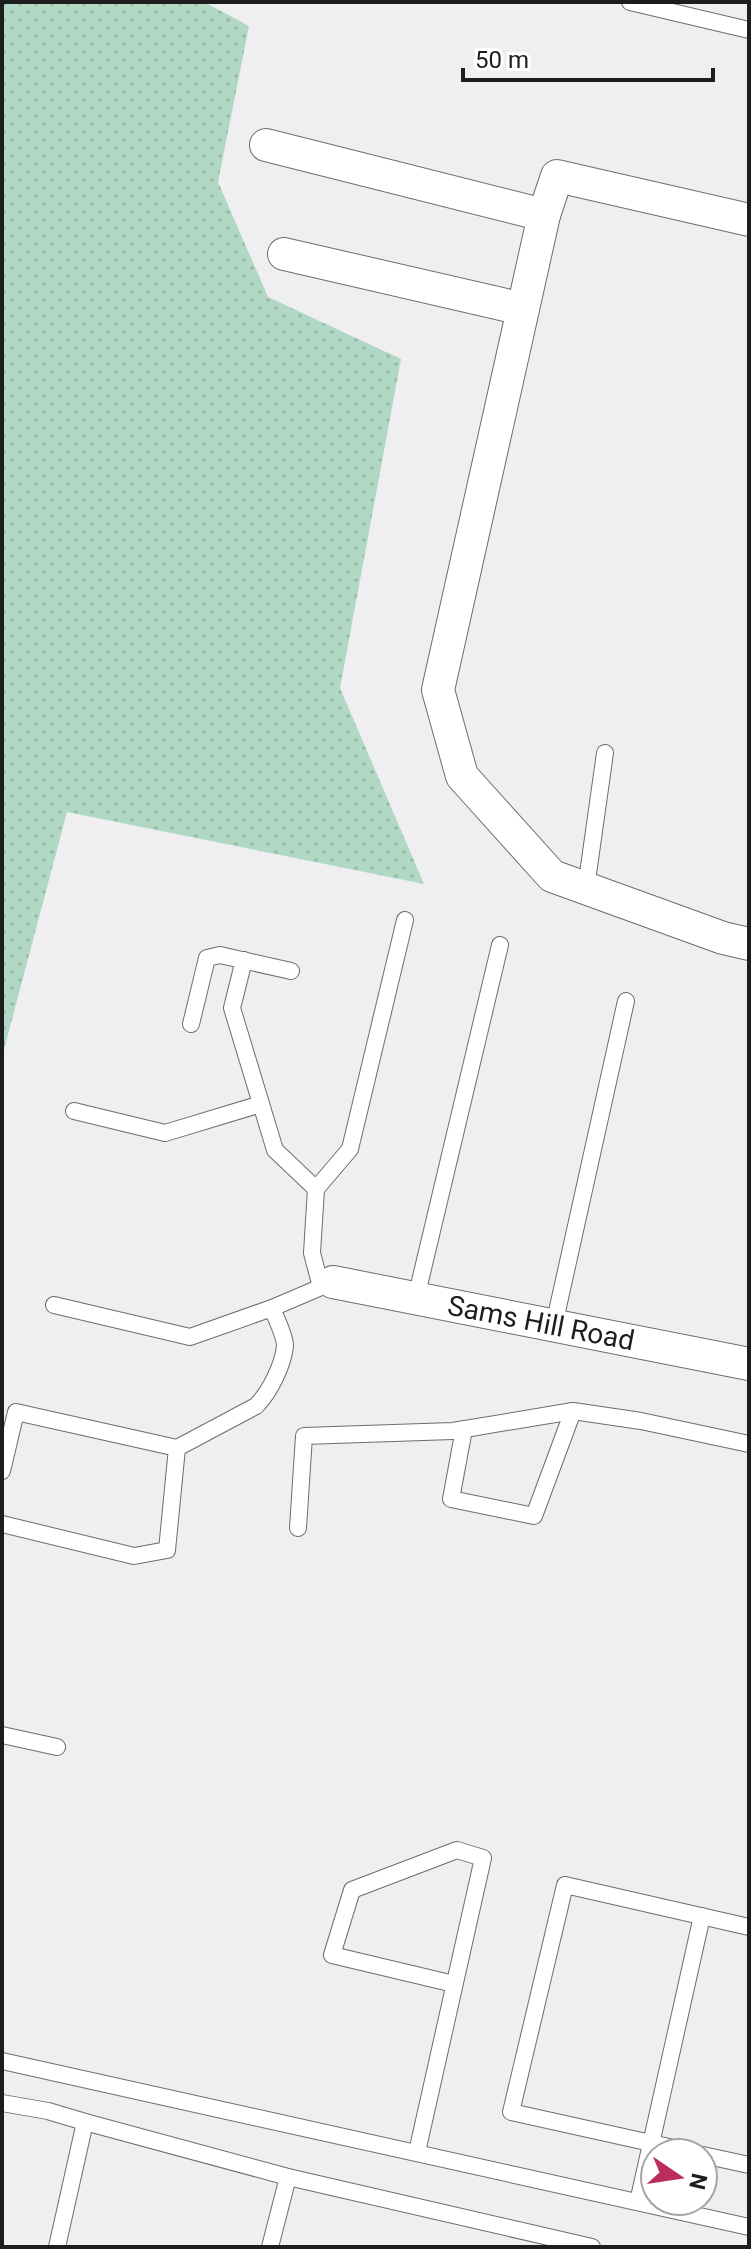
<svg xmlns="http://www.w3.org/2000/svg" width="751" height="2249" viewBox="0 0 751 2249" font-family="Roboto,sans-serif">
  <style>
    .grass { fill: url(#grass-dots) }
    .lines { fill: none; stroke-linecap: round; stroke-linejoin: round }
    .lane-casing { stroke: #6d6d70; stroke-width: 18 }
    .street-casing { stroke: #6d6d70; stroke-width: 34 }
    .lane { stroke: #fff; stroke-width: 16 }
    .street { stroke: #fff; stroke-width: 32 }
    .labels { text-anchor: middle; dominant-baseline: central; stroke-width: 8; stroke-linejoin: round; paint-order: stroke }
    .street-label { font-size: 28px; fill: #1d1d1e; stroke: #fff }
  </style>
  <defs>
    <pattern id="grass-dots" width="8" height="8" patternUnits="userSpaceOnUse" patternTransform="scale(2)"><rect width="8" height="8" fill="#b1d8c4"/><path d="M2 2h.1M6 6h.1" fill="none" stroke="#98b9a8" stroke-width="1.8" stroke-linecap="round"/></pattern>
  </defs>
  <rect width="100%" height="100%" fill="#efeff2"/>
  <polygon class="grass" points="2,2 204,2 249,26 218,182 268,297 401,359 340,688 424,884 67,812 2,1057"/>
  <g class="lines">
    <g class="lane-casing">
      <g id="lane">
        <polyline points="630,2 749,30"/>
        <polyline points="586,888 605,753"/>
        <polyline points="244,960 232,1008 275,1150 316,1189"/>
        <polyline points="191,1024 207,958 220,955 291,971"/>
        <polyline points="74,1111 165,1133 261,1104"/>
        <polyline points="321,1287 312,1253 316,1189 350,1149 405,920"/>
        <polyline points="416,1298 500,945"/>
        <polyline points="54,1305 190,1337 272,1308"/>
        <polyline points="554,1325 626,1001"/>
        <polyline points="464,1429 451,1499 534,1516 573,1411"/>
        <path d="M2,1471L16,1412L177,1448L256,1406C270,1392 283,1365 285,1346C285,1335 276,1319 272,1308L333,1282"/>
        <polyline points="2,1524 134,1556 167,1550 177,1448"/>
        <polyline points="298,1528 304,1436 453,1431 573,1411 641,1421 749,1444"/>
        <polyline points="2,1735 57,1747"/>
        <polyline points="2,2061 749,2227"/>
        <polyline points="2,2103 48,2111 85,2122 57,2247"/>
        <polyline points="85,2122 288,2177 592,2247"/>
        <polyline points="417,2152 483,1858 457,1850 352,1890 332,1955 454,1984"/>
        <polyline points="696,2153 511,2112 565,1885 749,1927"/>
        <polyline points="703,2155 749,2165"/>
        <polyline points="638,2202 702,1916"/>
        <polyline points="270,2247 288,2177"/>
      </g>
    </g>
    <g class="street-casing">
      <g id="street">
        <polyline points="266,145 544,215"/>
        <polyline points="749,220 557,176 544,215 438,690 462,776 552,876 723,938 749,944"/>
        <polyline points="284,254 523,309"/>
        <polyline points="333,1282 749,1364"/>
      </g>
    </g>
    <use href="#lane" class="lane"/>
    <use href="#street" class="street"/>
  </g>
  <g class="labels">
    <g class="street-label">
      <text transform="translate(541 1323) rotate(11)">Sams Hill Road</text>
    </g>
  </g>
  <rect width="751" height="2249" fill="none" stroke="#1d1d1e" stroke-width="8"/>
  <g transform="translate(679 2177) rotate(103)"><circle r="38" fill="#ffffff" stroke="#a5a5a5" stroke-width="2"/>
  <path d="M0-6L14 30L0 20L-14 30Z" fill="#bb2d5d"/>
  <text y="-12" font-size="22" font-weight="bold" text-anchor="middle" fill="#1d1d1e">N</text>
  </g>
  <path d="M463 68v12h250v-12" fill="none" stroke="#1d1d1e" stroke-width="4"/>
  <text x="475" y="68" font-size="24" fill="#1d1d1e" stroke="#ffffff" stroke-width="6" paint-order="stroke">50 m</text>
</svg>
